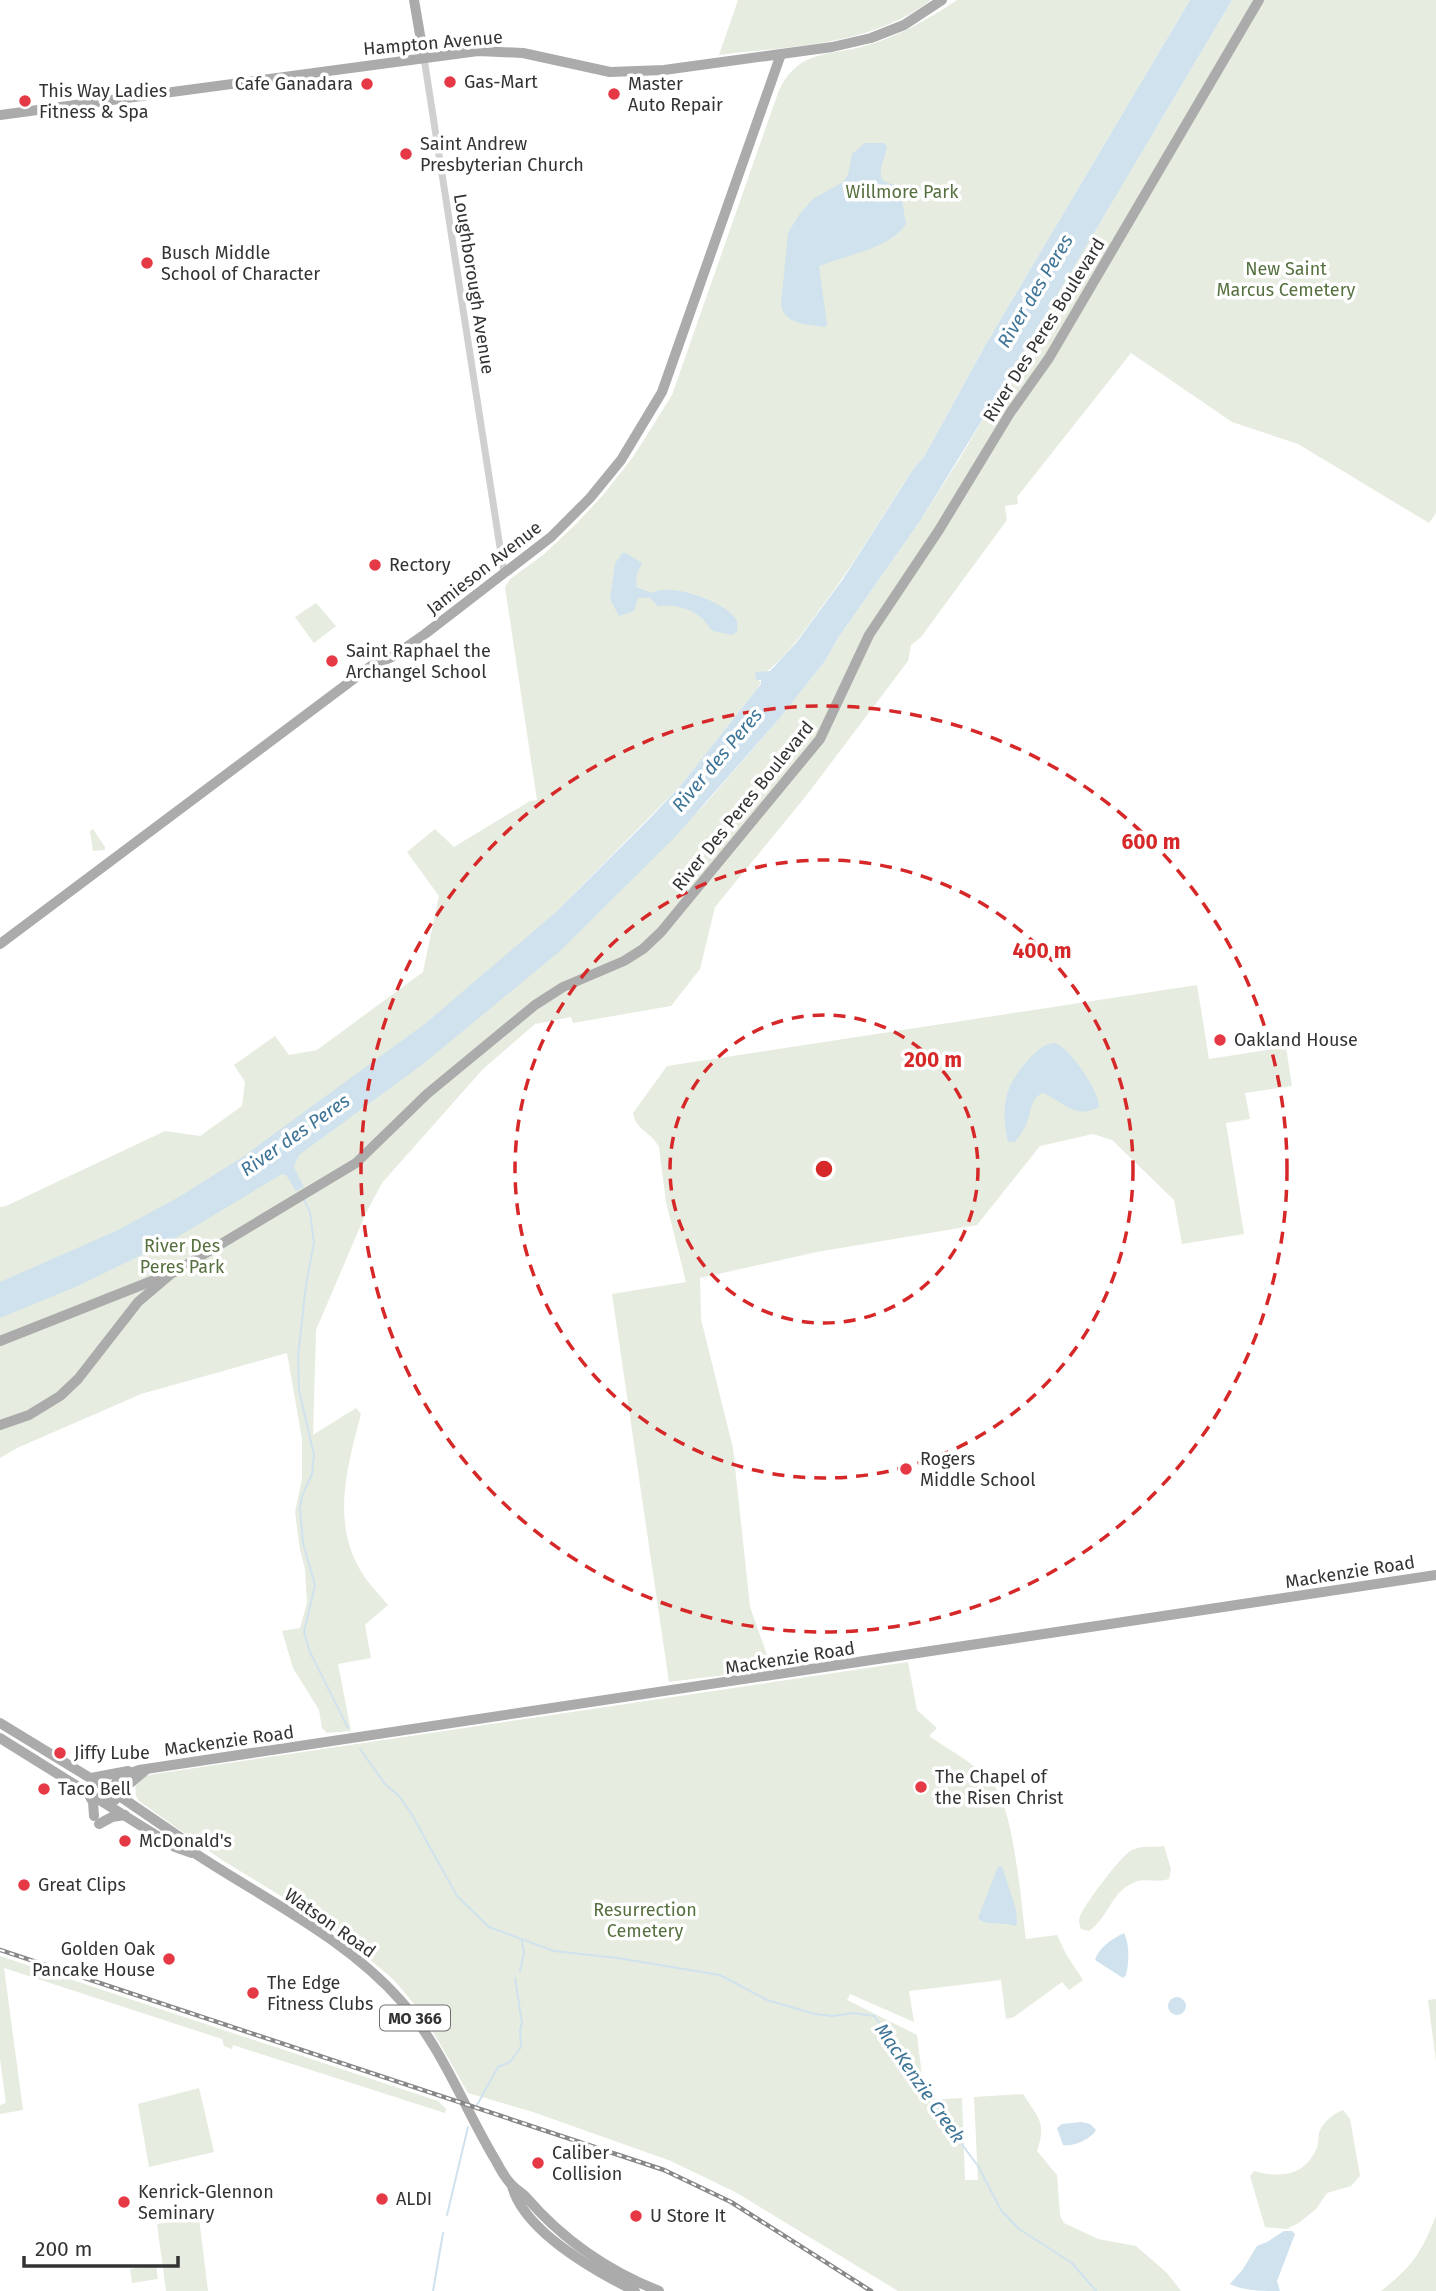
<svg xmlns="http://www.w3.org/2000/svg" width="1436" height="2291" viewBox="0 0 1436 2291" font-family="'Fira Sans',sans-serif">
  <style>
    .green { fill: #e6ecdf }
    .water { fill: #cfe2ee }
    .lines { fill: none; stroke-linecap: round; stroke-linejoin: round }
    .stream { stroke: #cfe2ee; stroke-width: 2 }
    .minor { stroke: #d0d0d0; stroke-width: 7 }
    .major { stroke: #ababab; stroke-width: 10 }
    .rail-casing { stroke: #888; stroke-width: 4.5 }
    .rail { stroke: #fff; stroke-width: 2; stroke-dasharray: 5; stroke-linecap: butt }
    .ring { fill: none; stroke: #d62828; stroke-width: 3.5; stroke-dasharray: 12 9 }
    .poi-dot { fill: #e63946; stroke: #fff; stroke-width: 2.5 }
    .labels { text-anchor: middle; dominant-baseline: central; stroke-width: 7; stroke-linejoin: round; paint-order: stroke }
    .shield { fill: #fff; stroke: #707070; stroke-width: 2 }
    .shield-label { font-size: 16px; font-weight: bold; fill: #333 }
    .street-label { font-size: 18px; fill: #333; stroke: #fff }
    .poi-label { font-size: 18px; fill: #333; stroke: #fff; text-anchor: start }
    .park-label { font-size: 18px; fill: #56703f; stroke: #fff }
    .water-label { font-size: 19px; font-style: italic; fill: #3f7597; stroke: #fff }
    .centre { fill: #d62828; stroke: #fff; stroke-width: 3.5 }
    .ring-label { font-size: 21px; text-anchor: middle; font-weight: bold; fill: #d62828; stroke: #fff; stroke-width: 7; stroke-linejoin: round; paint-order: stroke }
  </style>
  <rect width="100%" height="100%" fill="#fff"/>
  <g class="green">
    <path d="M738,0H931C872,46 790,46 719,55Z"/>
    <path d="M957,0H1190L986,344L924,457L914,468C882,516 853,566 818,612C799,638 783,662 756,679L761,682L757,689L681,785L555,913L593,918L706,803L779,719L825,661L838,638L920,521L960,458L1232,0H1436V513L1429,523L1298,444L1232,422L1131,353L1017,497L1018,504L1005,506L1007,520L921,637L911,645L908,661L806,796L715,907L700,969L671,1006L573,1023L571,1017L535,1024L483,1069L382,1183L366,1213L316,1330L313,1435L356,1408L361,1414C348,1464 332,1517 358,1566C365,1580 378,1593 388,1605L365,1625L371,1658L338,1664L351,1731L327,1733L322,1728L319,1710L293,1668L282,1631L300,1628L307,1603L305,1569L300,1550L295,1512L302,1479V1439L287,1353L141,1394L17,1448L0,1458V1207L6,1206L165,1131L200,1136L242,1106L245,1082L234,1065L275,1036L289,1055L317,1050L423,972L439,896L407,852L435,829L454,847L530,801L537,800L505,587L510,579L543,555L575,525L603,495L633,457L672,395L779,90C785,78 792,69 803,62C820,52 843,52 861,47C896,38 927,20 957,0Z"/>
    <polygon points="316,603 336,626 314,643 295,617"/>
    <polygon points="93,829 105,847 105,850 93,851 90,831"/>
    <path d="M1197,985L1209,1059L1286,1047L1292,1086L1245,1093L1250,1119L1226,1123L1244,1234L1182,1244L1174,1200L1112,1140L1093,1134L1040,1146L977,1225L817,1252L700,1278L701,1319L733,1448L750,1607L772,1669L669,1682L612,1294L686,1282L666,1202L659,1147C651,1131 636,1131 633,1113L667,1066Z"/>
    <path d="M908,1662L917,1710L937,1728L929,1736C949,1750 974,1763 991,1781C1014,1805 1021,1903 1026,1939L1057,1935L1066,1954L1083,1980L1069,1990L1062,1982L1014,2017L1006,2019L1001,1980L909,1991L914,2022L850,1994L847,2000L917,2035L925,2100L962,2098L965,2180H978L974,2097L1023,2094C1038,2118 1047,2122 1037,2151L1057,2175L1060,2216L1064,2223L1098,2239L1136,2246L1167,2273L1181,2291H898L737,2193L671,2161L533,2112L468,2093L424,2016L394,1980L361,1952L315,1917L222,1860L139,1801L136,1796L135,1784L145,1776L155,1774Z"/>
    <path d="M1164,1846L1171,1869L1169,1879C1158,1883 1146,1878 1135,1882C1110,1892 1110,1916 1089,1931L1081,1929C1079,1924 1078,1919 1081,1914C1087,1902 1121,1855 1132,1850C1142,1845 1154,1848 1164,1846Z"/>
    <polygon points="0,1956 438,2101 446,2109 445,2113 233,2045 232,2049 224,2046 222,2039 4,1968 23,2110 0,2114 0,2105 6,2103 0,2059"/>
    <polygon points="1436,1999 1436,2061 1428,2000"/>
    <polygon points="199,2088 214,2152 149,2167 138,2104"/>
    <path d="M1343,2110L1350,2119L1360,2176L1351,2186L1327,2193L1316,2209L1300,2222L1287,2229L1265,2227L1250,2176L1254,2171C1279,2178 1303,2177 1316,2150C1319,2144 1318,2139 1319,2133C1322,2123 1334,2113 1343,2110Z"/>
    <path d="M1436,2216V2291H1381C1413,2266 1421,2253 1436,2216Z"/>
    <polygon points="199,2218 208,2291 166,2291 157,2224"/>
    <polygon points="156,2265 158,2279 132,2283 130,2269"/>
  </g>
  <g class="water">
    <polygon points="1190,0 1232,0 1005,383 920,521 838,638 825,661 779,719 676,836 560,951 423,1064 299,1155 294,1167 304,1187 296,1191 286,1175 282,1174 174,1239 80,1285 0,1318 0,1282 116,1231 179,1197 241,1158 426,1023 555,913 652,816 681,785 761,684 761,680 756,680 755,672 770,671 796,643 843,579 914,468 924,457 986,344"/>
    <path d="M865,143H884L887,147C887,155 875,173 884,181C888,184 896,184 900,188L906,224C889,249 846,255 819,266L827,325L825,327C807,324 784,325 781,304L788,233L799,215L813,199L843,182L848,175L852,154Z"/>
    <path d="M622,553H626L642,563L637,574L636,587L652,593C669,582 728,602 737,621C738,624 737,629 737,632L732,635L713,631C708,627 706,622 702,618C689,607 673,604 658,606L650,598H638L634,611L619,616L610,599L615,564Z"/>
    <path d="M1055,1043C1070,1048 1100,1092 1099,1107C1075,1120 1064,1102 1043,1093C1030,1098 1032,1110 1027,1122C1025,1129 1019,1136 1015,1142H1008C1000,1104 1005,1084 1032,1056C1039,1049 1044,1044 1055,1043Z"/>
    <path d="M1002,1866L1016,1910L1017,1923L1015,1926C1003,1921 986,1927 978,1918L998,1867Z"/>
    <path d="M1124,1933C1130,1945 1129,1962 1126,1975L1123,1978L1095,1960C1099,1947 1112,1939 1124,1933Z"/>
    <circle cx="1177" cy="2006" r="9"/>
    <path d="M1081,2122L1090,2124L1096,2130C1091,2139 1073,2147 1063,2145L1057,2128L1062,2124Z"/>
    <path d="M1284,2231H1292L1295,2234L1277,2281L1280,2291C1264,2291 1244,2291 1230,2284L1243,2269L1257,2246L1267,2242Z"/>
  </g>
  <g class="lines">
    <g class="stream">
      <polyline points="304,1200 310,1212 314,1243 306,1285 298,1356 299,1390 314,1455 312,1474 302,1496 300,1508 303,1543 315,1585 304,1632 310,1652 348,1728"/>
      <polyline points="360,1749 385,1784 399,1796 411,1813 457,1896 489,1927 554,1951 618,1958 720,1975 767,2000 815,2014 833,2016 853,2013 874,2016 923,2082 955,2135 978,2166 1001,2210 1019,2229 1072,2263 1096,2291"/>
      <polyline points="520,1971 524,1953 522,1941"/>
      <polyline points="477,2105 498,2067 510,2062 521,2047 520,2029 522,2023 515,1978"/>
      <polyline points="447,2215 468,2127"/>
      <polyline points="433,2291 443,2233"/>
    </g>
    <polyline class="minor" points="424,58 504,573"/>
    <g class="major">
      <polyline points="414,0 424,58"/>
      <polyline points="0,115 478,51 523,53 610,72 664,70 832,47 871,38 904,25 942,0"/>
      <polyline points="0,944 371,666 392,657 425,634 551,537 590,498 621,460 662,392 781,54"/>
      <polyline points="0,1341 167,1275"/>
      <polyline points="0,1425 29,1415 60,1396 78,1379 138,1302 171,1274 356,1163 427,1094 535,1005 563,987 624,961 643,949 661,932 820,739 869,635 939,530 1010,413 1049,358 1259,0"/>
      <path d="M0,1723L118,1795L181,1838L196,1854C266,1900 346,1938 402,2002C443,2049 464,2108 496,2161C500,2169 505,2177 510,2183C515,2189 521,2192 526,2197C563,2240 606,2270 659,2291"/>
      <polyline points="0,1738 175,1847 192,1853"/>
      <polyline points="91,1778 128,1771"/>
      <polyline points="87,1791 93,1802 94,1816"/>
      <polyline points="115,1800 123,1789 147,1769"/>
      <polyline points="103,1801 120,1777 139,1770 1436,1575"/>
      <polyline points="99,1824 112,1817 125,1815"/>
      <path d="M512,2186C524,2231 595,2271 635,2291"/>
    </g>
    <g class="rail-casing">
      <polyline id="rail" points="0,1950 664,2170 731,2202 871,2291"/>
    </g>
    <use href="#rail" class="rail"/>
  </g>
  <g class="ring">
    <circle cx="824" cy="1169" r="154"/>
    <circle cx="824" cy="1169" r="309"/>
    <circle cx="824" cy="1169" r="463"/>
  </g>
  <g class="poi-dot">
    <circle cx="450" cy="82" r="7"/>
    <circle cx="367" cy="84" r="7"/>
    <circle cx="614" cy="94" r="7"/>
    <circle cx="25" cy="101" r="7"/>
    <circle cx="406" cy="154" r="7"/>
    <circle cx="147" cy="263" r="7"/>
    <circle cx="375" cy="565" r="7"/>
    <circle cx="332" cy="661" r="7"/>
    <circle cx="1220" cy="1040" r="7"/>
    <circle cx="906" cy="1469" r="7"/>
    <circle cx="60" cy="1753" r="7"/>
    <circle cx="921" cy="1787" r="7"/>
    <circle cx="44" cy="1789" r="7"/>
    <circle cx="125" cy="1841" r="7"/>
    <circle cx="24" cy="1885" r="7"/>
    <circle cx="169" cy="1959" r="7"/>
    <circle cx="253" cy="1993" r="7"/>
    <circle cx="538" cy="2163" r="7"/>
    <circle cx="382" cy="2199" r="7"/>
    <circle cx="124" cy="2202" r="7"/>
    <circle cx="636" cy="2216" r="7"/>
  </g>
  <g class="labels">
    <rect class="shield" x="380" y="2005.5" width="70" height="25" rx="5"/>
    <g class="shield-label">
      <text x="415" y="2018">MO 366</text>
    </g>
    <g class="street-label">
      <text transform="translate(433 43) rotate(-5)">Hampton Avenue</text>
      <text transform="translate(474 284) rotate(81)">Loughborough Avenue</text>
      <text transform="translate(1044 330) rotate(-58)">River Des Peres Boulevard</text>
      <text transform="translate(484 568) rotate(-38)">Jamieson Avenue</text>
      <text transform="translate(743 806) rotate(-51)">River Des Peres Boulevard</text>
      <text transform="translate(1350 1572) rotate(-9)">Mackenzie Road</text>
      <text transform="translate(790 1658) rotate(-9)">Mackenzie Road</text>
      <text transform="translate(229 1741) rotate(-8)">Mackenzie Road</text>
      <text transform="translate(330 1923) rotate(35)">Watson Road</text>
    </g>
    <g class="poi-label">
      <text x="464" y="82">Gas-Mart</text>
      <text x="353" y="84" text-anchor="end">Cafe Ganadara</text>
      <text x="628" y="84">Master<tspan x="628" dy="21">Auto Repair</tspan></text>
      <text x="39" y="91">This Way Ladies<tspan x="39" dy="21">Fitness &amp; Spa</tspan></text>
      <text x="420" y="144">Saint Andrew<tspan x="420" dy="21">Presbyterian Church</tspan></text>
      <text x="161" y="253">Busch Middle<tspan x="161" dy="21">School of Character</tspan></text>
      <text x="389" y="565">Rectory</text>
      <text x="346" y="651">Saint Raphael the<tspan x="346" dy="21">Archangel School</tspan></text>
      <text x="1234" y="1040">Oakland House</text>
      <text x="920" y="1459">Rogers<tspan x="920" dy="21">Middle School</tspan></text>
      <text x="74" y="1753">Jiffy Lube</text>
      <text x="935" y="1777">The Chapel of<tspan x="935" dy="21">the Risen Christ</tspan></text>
      <text x="58" y="1789">Taco Bell</text>
      <text x="139" y="1841">McDonald's</text>
      <text x="38" y="1885">Great Clips</text>
      <text x="155" y="1949" text-anchor="end">Golden Oak<tspan x="155" dy="21">Pancake House</tspan></text>
      <text x="267" y="1983">The Edge<tspan x="267" dy="21">Fitness Clubs</tspan></text>
      <text x="552" y="2153">Caliber<tspan x="552" dy="21">Collision</tspan></text>
      <text x="138" y="2192">Kenrick-Glennon<tspan x="138" dy="21">Seminary</tspan></text>
      <text x="396" y="2199">ALDI</text>
      <text x="650" y="2216">U Store It</text>
    </g>
    <g class="park-label">
      <text x="902" y="192">Willmore Park</text>
      <text x="1286" y="269">New Saint<tspan x="1286" dy="21">Marcus Cemetery</tspan></text>
      <text x="182" y="1246">River Des<tspan x="182" dy="21">Peres Park</tspan></text>
      <text x="645" y="1910">Resurrection<tspan x="645" dy="21">Cemetery</tspan></text>
    </g>
    <g class="water-label">
      <text transform="translate(1035 291) rotate(-59)">River des Peres</text>
      <text transform="translate(717 760) rotate(-50)">River des Peres</text>
      <text transform="translate(295 1135) rotate(-35)">River des Peres</text>
      <text transform="translate(920 2083) rotate(55)">MacKenzie Creek</text>
    </g>
  </g>
  <circle cx="824" cy="1169" r="10" class="centre"/>
  <g class="ring-label">
    <text x="1151" y="849">600 m</text>
    <text x="1042" y="958">400 m</text>
    <text x="933" y="1067">200 m</text>
  </g>
  <path d="M24 2256v10h154v-10" fill="none" stroke="#333333" stroke-width="3.5"/>
  <text x="35" y="2256" font-size="21" fill="#333333" stroke="#ffffff" stroke-width="5" paint-order="stroke">200 m</text>
</svg>
